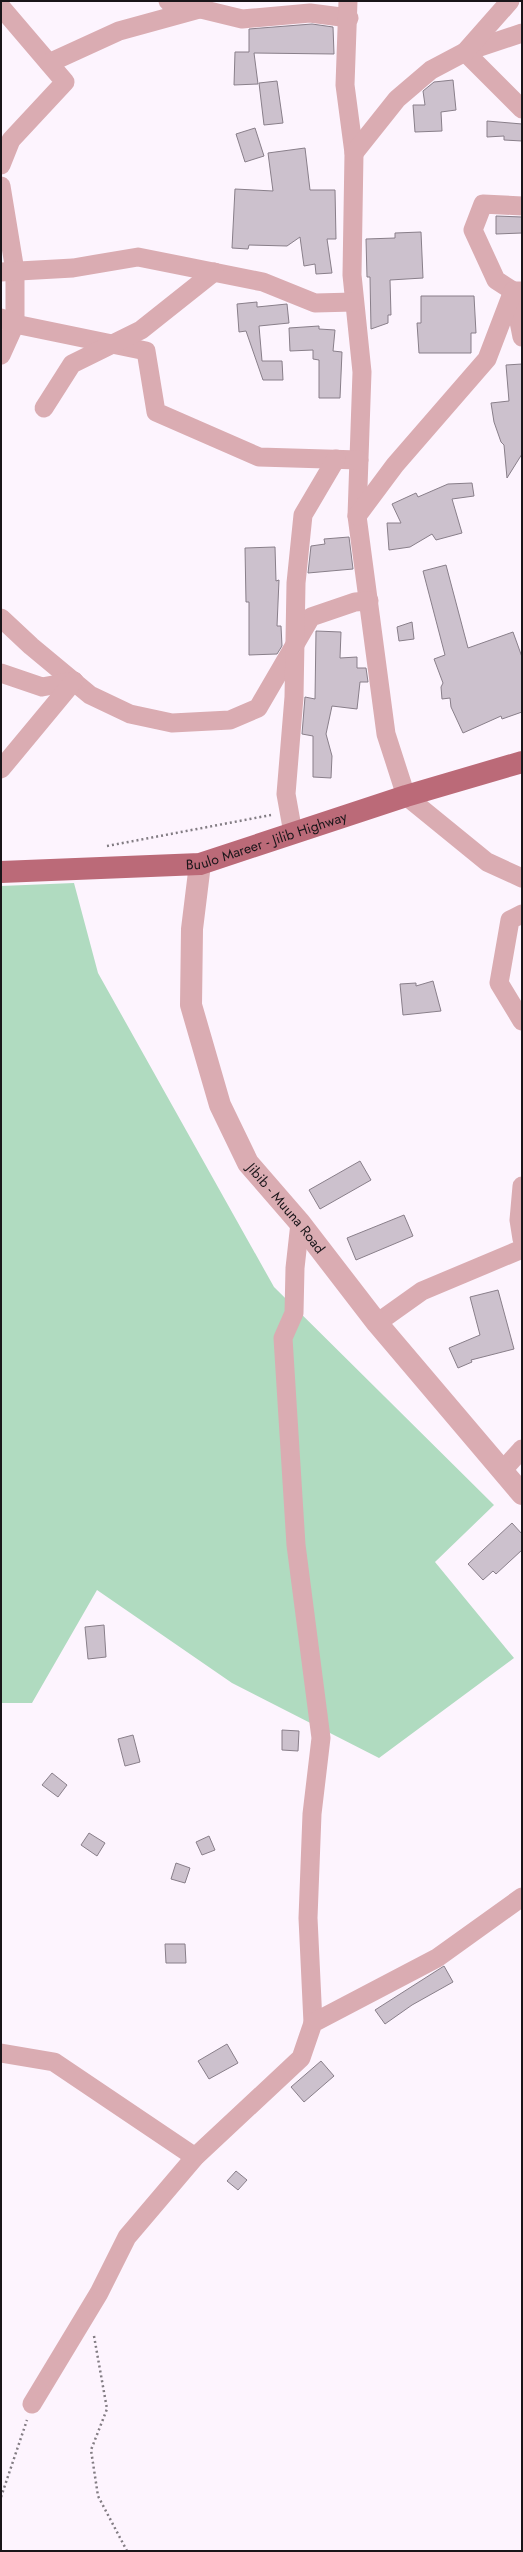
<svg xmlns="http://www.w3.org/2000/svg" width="523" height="2552" viewBox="0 0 523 2552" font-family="Jost,sans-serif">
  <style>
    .green { fill: #b0dbc0 }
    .building { fill: #ccc1cd; stroke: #897f8a }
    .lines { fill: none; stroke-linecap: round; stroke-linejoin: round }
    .path { stroke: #827c83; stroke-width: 2.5; stroke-dasharray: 2 3; stroke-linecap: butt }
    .minor { stroke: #daacb2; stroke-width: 19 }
    .tertiary { stroke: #daacb2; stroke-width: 22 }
    .primary { stroke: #bb6a78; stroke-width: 22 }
    .labels { text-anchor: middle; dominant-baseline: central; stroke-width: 3; stroke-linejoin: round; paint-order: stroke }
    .street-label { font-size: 14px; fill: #191519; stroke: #fdf4fe }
  </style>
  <rect width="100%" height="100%" fill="#fdf4fe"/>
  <polygon class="green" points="74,883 98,973 274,1287 494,1505 435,1562 514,1658 379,1758 232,1683 97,1590 32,1703 1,1703 1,886"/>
  <g class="building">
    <polygon points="312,24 333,27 334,54 254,53 258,84 234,85 235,52 249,52 249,29"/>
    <polygon points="453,80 456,110 441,112 442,131 415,132 413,105 425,105 423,91 434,82"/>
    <polygon points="277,81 283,123 264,125 259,83"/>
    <polygon points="487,121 522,124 522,141 504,140 504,136 487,137"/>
    <polygon points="255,128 264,156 245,162 236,134"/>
    <polygon points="305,148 310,190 335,190 336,239 327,239 332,273 316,274 315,264 304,266 300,237 287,246 249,245 248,249 232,248 235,189 273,191 268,153"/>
    <polygon points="496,216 522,217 522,233 496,234"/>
    <polygon points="421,232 423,278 390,280 391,315 388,315 388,323 371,329 370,277 367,277 366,239 395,238 395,233"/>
    <polygon points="421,296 474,296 476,333 471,333 471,353 419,353 417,323 421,323"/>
    <polygon points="257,302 257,307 287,304 289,323 259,326 262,361 282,361 283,380 263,380 246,331 239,332 237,304"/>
    <polygon points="319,326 319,329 335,330 333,351 342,352 340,398 319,398 319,360 313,359 313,350 290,351 289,328"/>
    <polygon points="522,364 522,454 507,478 504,445 501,442 494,422 491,403 509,401 506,365"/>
    <polygon points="472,483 474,496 452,499 462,533 436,540 432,534 410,547 389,550 387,523 401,523 392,504 416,493 418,497 448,484"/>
    <polygon points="349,537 353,569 308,573 311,546 325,544 324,539"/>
    <polygon points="275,547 276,581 279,580 277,626 281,626 282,646 277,654 249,655 249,602 246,602 245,548"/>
    <polygon points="446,565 468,648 513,632 522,657 522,712 502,719 501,716 463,733 451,707 450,698 442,699 441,687 443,683 434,659 445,655 423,571"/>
    <polygon points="412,622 414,639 399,641 397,627"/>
    <polygon points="316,631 341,632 340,658 357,657 357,668 366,668 368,682 360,682 357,709 332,706 326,734 332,756 331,778 313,777 313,736 302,734 305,697 315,699"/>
    <polygon points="433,981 441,1011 403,1015 400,984 416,983 416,986"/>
    <polygon points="360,1161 371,1180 320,1209 309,1190"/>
    <polygon points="404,1215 413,1236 356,1260 347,1238"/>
    <polygon points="498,1290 514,1349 471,1360 472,1362 458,1368 449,1348 480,1335 470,1297"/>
    <polygon points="512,1523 522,1534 522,1550 496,1574 493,1571 483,1580 468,1564"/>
    <polygon points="104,1625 106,1657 88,1659 85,1627"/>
    <polygon points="282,1730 299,1731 298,1751 282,1750"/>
    <polygon points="133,1735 140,1762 125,1766 118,1739"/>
    <polygon points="52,1773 67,1785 58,1797 42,1785"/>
    <polygon points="89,1833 105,1843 97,1856 81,1845"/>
    <polygon points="209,1836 215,1850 202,1855 196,1842"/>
    <polygon points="176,1863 190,1868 185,1883 171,1879"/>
    <polygon points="165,1944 185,1944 186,1963 166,1963"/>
    <polygon points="444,1966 453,1982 412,2005 385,2024 375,2010"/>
    <polygon points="227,2044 238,2063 209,2079 198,2061"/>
    <polygon points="321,2061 334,2076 304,2102 291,2087"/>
    <polygon points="236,2171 247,2180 238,2190 227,2181"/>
  </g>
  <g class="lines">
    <g class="path">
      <polyline points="107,846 271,815"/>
      <polyline points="94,2336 107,2409 91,2450 98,2496 127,2551"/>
      <polyline points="1,2497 27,2420"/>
    </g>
    <g class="minor">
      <polyline points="168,1 242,19 310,13 349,18"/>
      <polyline points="348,1 345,85 354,153 352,275 362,372 357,516 386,734 406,796 487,862 522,878"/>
      <polyline points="1,7 65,82 11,140 1,165"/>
      <polyline points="522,33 465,52 522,109"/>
      <polyline points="49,63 119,31 199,9"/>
      <polyline points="354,153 397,99 431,70 465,52 510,1"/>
      <polyline points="1,186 15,271 15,324 1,355"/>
      <polyline points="522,206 483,204 473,230 496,280 513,291 522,337"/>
      <polyline points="1,272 73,268 138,257 263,282 315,303 354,302"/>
      <polyline points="1,318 15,324 146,351 156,412 259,457 359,460"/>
      <polyline points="44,408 72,364 141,330 214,272"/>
      <polyline points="357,516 395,465 487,359 513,291 522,291"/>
      <polyline points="1,618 31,646 90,695 130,714 172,723 230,720 258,708 311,617 355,602 369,601"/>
      <polyline points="1,673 42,687 74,681"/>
      <polyline points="1,769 74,681"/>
      <polyline points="293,833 286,794 294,697 296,583 303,515 336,459"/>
      <polyline points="522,914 510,920 499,983 522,1021"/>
      <polyline points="522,1186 519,1220 522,1239"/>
      <polyline points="300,1223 295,1268 294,1313 283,1338 296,1545 321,1738 312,1814 308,1918 313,2023"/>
      <polyline points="377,1323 422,1291 522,1249"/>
      <polyline points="502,1471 522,1449"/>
      <polyline points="1,2053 54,2062 195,2157"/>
      <polyline points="32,2404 99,2293 127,2237 195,2157 301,2058 313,2023 437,1958 522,1897"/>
    </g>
    <path class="tertiary" id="s1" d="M200,864L192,929L191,1005L220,1105L248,1163L300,1223L377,1323L522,1494"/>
    <path class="primary" id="s2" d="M1,872L200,864L406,796L522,762"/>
  </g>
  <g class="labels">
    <g class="street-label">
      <text stroke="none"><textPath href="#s2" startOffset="269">Buulo Mareer - Jilib Highway</textPath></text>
      <text stroke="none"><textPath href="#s1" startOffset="369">Jibib - Muuna Road</textPath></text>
    </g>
  </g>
  <rect width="523" height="2552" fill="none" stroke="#191519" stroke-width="4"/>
</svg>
